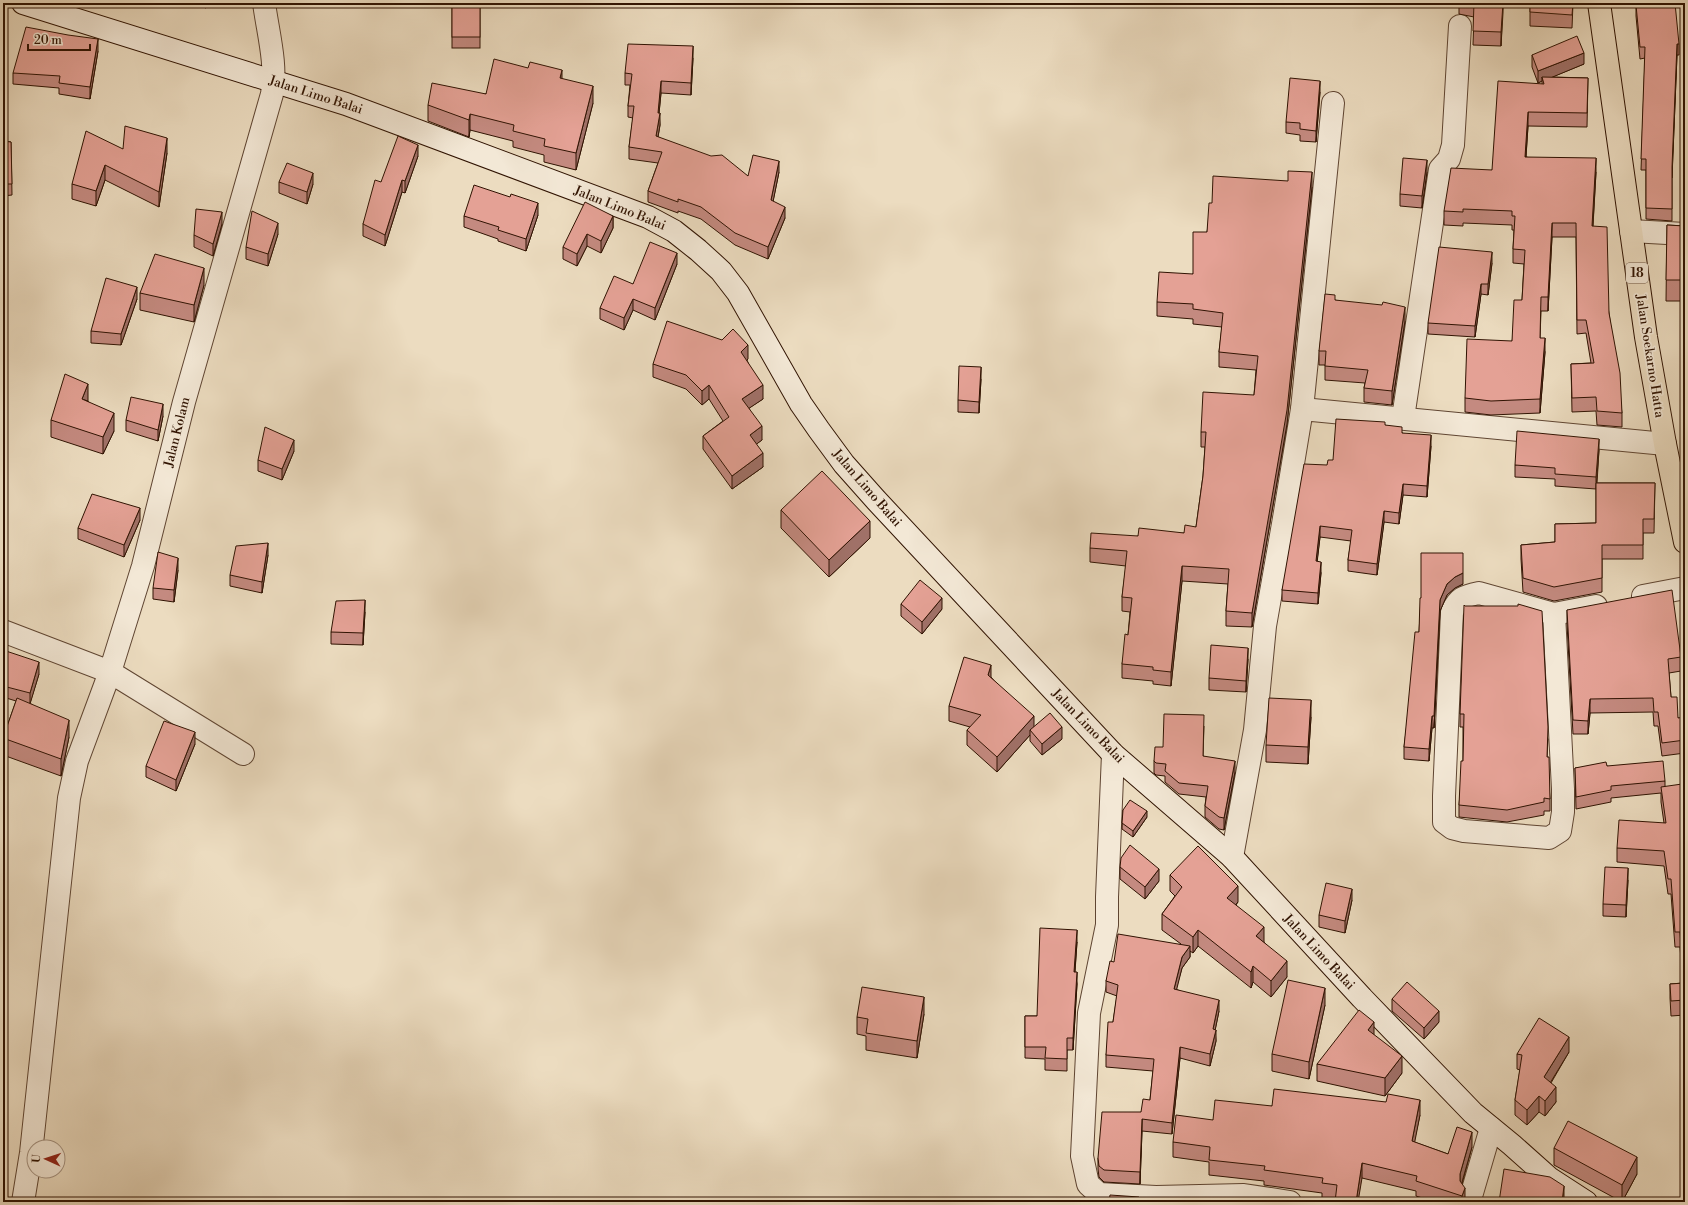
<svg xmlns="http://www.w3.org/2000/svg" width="1688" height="1205" viewBox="0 0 1688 1205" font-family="'Libre Bodoni',serif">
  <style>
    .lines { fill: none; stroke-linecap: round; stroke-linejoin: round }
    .street-casing { stroke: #5f4532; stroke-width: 24 }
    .secondary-casing { stroke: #301302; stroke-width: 24 }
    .highway-casing { stroke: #301302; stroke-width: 24 }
    .street { stroke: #f3e8d6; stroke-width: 22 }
    .secondary { stroke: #f3e8d6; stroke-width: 22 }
    .highway { stroke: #ecdcc0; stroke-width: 22 }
    .wall { fill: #c48a80; stroke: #301302 }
    .shaded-wall { fill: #a07168; stroke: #301302 }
    .building { fill: #e4a195; stroke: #301302 }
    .labels { text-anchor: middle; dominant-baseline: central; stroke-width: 3.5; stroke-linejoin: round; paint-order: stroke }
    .shield { fill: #f3e8d6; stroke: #6a5342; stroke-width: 1 }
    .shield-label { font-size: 12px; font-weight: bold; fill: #301302 }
    .street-label { font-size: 13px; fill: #301302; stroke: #f3e8d6 }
  </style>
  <rect width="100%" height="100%" fill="#ecdcc0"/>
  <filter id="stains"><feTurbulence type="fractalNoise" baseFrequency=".005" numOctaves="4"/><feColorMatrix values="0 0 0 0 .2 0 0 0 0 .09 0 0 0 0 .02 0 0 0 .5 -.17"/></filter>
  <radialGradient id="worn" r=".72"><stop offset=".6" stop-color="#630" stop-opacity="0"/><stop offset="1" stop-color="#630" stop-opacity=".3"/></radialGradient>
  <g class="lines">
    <g class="street-casing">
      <g id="street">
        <polyline points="1631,231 1685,234"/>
        <polyline points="1302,409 1333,103"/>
        <polyline points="1403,418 1440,169 1449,159 1453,145 1460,26"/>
        <polyline points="1643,596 1685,588"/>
        <path d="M1554,614L1563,789V812L1560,831L1549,838L1464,831L1452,828L1444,822V796L1452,612C1458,598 1464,596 1479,593L1554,614L1596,606"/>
        <path d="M3,631L110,672L143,566L184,402L272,94C277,64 268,33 264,3"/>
        <polyline points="1113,754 1107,897 1107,925 1089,1013 1082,1156 1088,1184 1099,1194 1156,1197 1244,1195 1290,1202"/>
        <polyline points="1232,857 1255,730 1265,626 1283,524 1302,409 1665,444"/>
        <polyline points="1472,1193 1491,1128"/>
        <polyline points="23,1202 31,1153 69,798 77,761 110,672 243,754"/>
      </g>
    </g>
    <g class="secondary-casing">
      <polyline id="secondary" points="23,3 346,104 648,217 674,231 698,250 721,271 738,293 801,404 819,430 844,464 876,500 1113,754 1232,857 1362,998 1473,1113 1512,1145 1549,1178 1586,1202"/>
    </g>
    <g class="highway-casing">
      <polyline id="highway" points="1599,3 1646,337 1665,444 1685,542"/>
    </g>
    <use href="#street" class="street"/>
    <use href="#secondary" class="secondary"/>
    <use href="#highway" class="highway"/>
  </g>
  <g class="wall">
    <polygon points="192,3 207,3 206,8"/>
    <polygon points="1459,3 1503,3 1501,46 1473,45 1474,17 1459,14"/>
    <polygon points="1530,3 1573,3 1572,28 1530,26"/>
    <rect x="452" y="4" width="28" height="44"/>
    <polygon points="1636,5 1679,44 1679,55 1677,55 1672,176 1672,221 1646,219 1646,170 1641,170 1645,58 1640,59 1636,16"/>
    <polygon points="98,51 90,99 59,94 59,88 13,84 13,73"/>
    <polygon points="1532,55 1584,64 1552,77 1588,78 1587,127 1528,126 1526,157 1596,172 1593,226 1609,313 1622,413 1622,427 1597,425 1596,411 1572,412 1571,364 1591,363 1586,333 1577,334 1576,237 1552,237 1548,311 1541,311 1540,338 1545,352 1540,413 1491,415 1465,412 1465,398 1512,341 1522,300 1524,264 1513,263 1513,249 1514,230 1512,230 1512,225 1463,223 1463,226 1444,225 1444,211 1492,170 1542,84 1542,81 1538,83 1532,67"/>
    <polygon points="693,58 691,95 661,93 659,113 660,125 658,137 748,176 779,172 773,201 785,218 768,259 735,245 701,219 678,211 678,213 648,202 648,191 658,163 629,159 629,147 633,118 628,117 628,106 630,85 625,85 625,73"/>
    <polygon points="562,79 593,103 576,170 544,162 544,155 513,147 513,141 470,130 469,137 428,121 428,105"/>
    <polygon points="1320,92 1316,142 1300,141 1300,135 1286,133 1286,122"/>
    <polygon points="3,141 11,142 12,195 3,196"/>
    <polygon points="123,149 167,153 159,207 105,180 96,206 72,199 72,184"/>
    <polygon points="418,156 405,193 402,192 385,246 363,236 363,224 381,182"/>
    <polygon points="1427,172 1422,208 1400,206 1400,194"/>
    <polygon points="279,182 313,184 307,204 279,193"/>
    <polygon points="1312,187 1287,424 1252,627 1226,626 1226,611 1228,584 1182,581 1171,686 1153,684 1153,681 1122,678 1122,664 1128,635 1130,612 1122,611 1122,597 1126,566 1090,562 1090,548 1138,536 1184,533 1196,527 1203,476 1205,447 1201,447 1201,432 1254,395 1256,370 1219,367 1219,352 1222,327 1193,324 1193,319 1157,316 1157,302 1193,274 1207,232 1212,203"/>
    <polygon points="538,215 526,251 498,241 498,239 464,227 464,216"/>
    <polygon points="613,216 613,228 601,253 587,246 577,266 563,259 563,247"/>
    <polygon points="222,224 213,256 194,247 194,235"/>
    <polygon points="1667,225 1685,226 1685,307 1685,301 1666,301"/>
    <polygon points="278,234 268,266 246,259 246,247"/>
    <polygon points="1492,263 1488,295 1481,294 1475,337 1428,334 1428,323"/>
    <polygon points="677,264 655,320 633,310 624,330 600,319 600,308 633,284"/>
    <polygon points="204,285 194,322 140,310 140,293"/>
    <polygon points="137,299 121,345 91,343 91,331"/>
    <polygon points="1335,300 1405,321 1392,405 1364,402 1364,388 1365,383 1325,380 1325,365 1319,365 1319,351"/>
    <polygon points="748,359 747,360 763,399 749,408 762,440 756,444 763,467 732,489 703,449 703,436 723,421 709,399 702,405 686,389 653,377 653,364"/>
    <polygon points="981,379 979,413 958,412 958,400"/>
    <polygon points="88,401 114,431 103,454 51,437 51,420"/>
    <polygon points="163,416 158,441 126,431 126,420"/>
    <polygon points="1385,425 1431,446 1427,497 1403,495 1399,524 1384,522 1377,575 1348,571 1348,560 1351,541 1320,537 1317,561 1321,573 1318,604 1282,601 1282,590 1327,465 1333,460"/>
    <polygon points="1599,450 1597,483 1655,483 1654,533 1643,533 1643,559 1602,559 1602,592 1554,601 1523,592 1521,559 1521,545 1555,542 1555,524 1596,523 1596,489 1555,486 1555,479 1515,477 1515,465"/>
    <polygon points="294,451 282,480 258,471 258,460"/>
    <polygon points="781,510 870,538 829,577 781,528"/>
    <polygon points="140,520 124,557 78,539 78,528"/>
    <polygon points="268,555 262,593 230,586 230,575"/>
    <polygon points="178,570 174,602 153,599 153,588"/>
    <polygon points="1463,584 1455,588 1447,595 1440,611 1434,728 1432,728 1429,761 1404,759 1404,747 1419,632 1421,598"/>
    <polygon points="901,604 942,609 922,634 901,616"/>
    <polygon points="1465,606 1548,739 1547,757 1550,799 1550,811 1544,811 1544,815 1507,822 1459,817 1459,805 1463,761 1463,727 1460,727 1460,714"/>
    <polygon points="1567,610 1681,657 1681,671 1669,673 1671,697 1678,718 1685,720 1685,753 1662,756 1658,726 1654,726 1653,712 1590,713 1588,734 1573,734 1567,624"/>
    <polygon points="365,612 363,645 331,644 331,632"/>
    <polygon points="3,650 39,674 30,703 69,737 61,776 3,755 3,738 16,701 3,697"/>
    <polygon points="1248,659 1246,692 1209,690 1209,678"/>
    <polygon points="991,677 1034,727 1062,739 1042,755 1030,741 1030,735 997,772 967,745 967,730 970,727 949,721 949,706"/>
    <polygon points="1311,717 1308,764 1266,762 1266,745"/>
    <polygon points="1204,726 1203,756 1235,772 1224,830 1219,829 1205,817 1205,806 1206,797 1179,794 1165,782 1165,776 1156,775 1154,773 1154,761 1163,747"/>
    <polygon points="195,744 176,791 146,777 146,766"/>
    <polygon points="1607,766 1665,781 1665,786 1685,804 1685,1015 1671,1016 1670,998 1670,984 1683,983 1680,947 1675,947 1671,894 1668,894 1664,866 1617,862 1617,848 1664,823 1661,802 1661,793 1611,798 1611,802 1576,809 1575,768"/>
    <polygon points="1123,810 1147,817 1133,837 1122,829"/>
    <polygon points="1120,867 1159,881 1145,899 1120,879"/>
    <polygon points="1170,875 1238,902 1236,905 1264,942 1287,977 1271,997 1253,982 1251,988 1198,946 1193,953 1190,951 1190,957 1182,968 1176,989 1219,1011 1215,1030 1216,1041 1210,1066 1180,1058 1172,1134 1142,1131 1140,1184 1104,1182 1099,1177 1098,1169 1098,1158 1141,1112 1150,1100 1153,1071 1106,1067 1106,1055 1113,1022 1117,996 1106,992 1106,981 1114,962 1181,944 1162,930 1162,914 1175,896 1170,891"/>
    <polygon points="1628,880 1626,917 1603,916 1603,904"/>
    <polygon points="1352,900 1345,933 1319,927 1319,915"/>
    <polygon points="1077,942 1075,972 1077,984 1073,1050 1067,1050 1067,1071 1045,1070 1045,1059 1025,1058 1025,1016 1037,1016"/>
    <polygon points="1392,999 1439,1022 1424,1039 1392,1011"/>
    <polygon points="1325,1005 1309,1079 1272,1071 1272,1054"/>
    <polygon points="924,1014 917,1058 866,1050 866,1036 857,1034 857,1017"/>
    <polygon points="1569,1052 1551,1083 1556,1102 1545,1116 1539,1112 1527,1125 1515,1115 1515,1100 1520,1070 1517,1069 1517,1054"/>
    <polygon points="1317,1064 1402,1073 1385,1096 1317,1081"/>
    <polygon points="1272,1106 1420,1115 1414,1142 1448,1154 1472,1147 1462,1184 1465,1202 1435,1202 1416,1196 1416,1191 1362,1178 1335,1200 1322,1198 1322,1193 1264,1185 1264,1181 1209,1175 1209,1162 1173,1157 1173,1142 1213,1120"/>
    <polygon points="1554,1148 1637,1174 1622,1202 1554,1165"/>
  </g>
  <g class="shaded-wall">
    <polygon points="1503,3 1503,13 1501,46 1501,32"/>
    <polygon points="98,39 98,51 90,99 90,87"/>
    <polygon points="1677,44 1677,55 1672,178 1672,167"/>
    <polygon points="693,46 693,58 691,95 691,83"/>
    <polygon points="1584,53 1584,64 1543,81 1542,77 1542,81 1538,83 1538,71"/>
    <polygon points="562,70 562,87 560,78"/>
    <polygon points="661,81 661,93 658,124 658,113"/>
    <polygon points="1320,81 1320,92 1316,142 1316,131"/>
    <polygon points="593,86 593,103 576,170 576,153"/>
    <polygon points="1528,112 1528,126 1525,170 1525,157"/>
    <polygon points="660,113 660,125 656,148 656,136"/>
    <polygon points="470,114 470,130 469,137 469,120"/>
    <polygon points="167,138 167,153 159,207 159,192"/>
    <polygon points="418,145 418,156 405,193 405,181"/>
    <polygon points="1596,158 1596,172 1592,240 1592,226"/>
    <polygon points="1427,160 1427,172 1422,208 1422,196"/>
    <polygon points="779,161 779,172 771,212 771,200"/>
    <polygon points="105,165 105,180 96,206 96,191"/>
    <polygon points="1312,172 1312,187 1287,424 1252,627 1252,613"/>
    <polygon points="313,173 313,184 307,204 307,192"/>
    <polygon points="402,180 402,192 385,246 385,235"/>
    <polygon points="538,203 538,215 526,251 526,239"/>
    <polygon points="785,207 785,218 768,259 768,247"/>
    <polygon points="222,212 222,224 213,256 213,244"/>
    <polygon points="613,216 613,228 601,253 601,241"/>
    <polygon points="278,223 278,234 268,266 268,254"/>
    <polygon points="1552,223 1552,237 1548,311 1548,297"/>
    <polygon points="587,234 587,246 577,266 577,254"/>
    <polygon points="1492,252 1492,263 1488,295 1488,284"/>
    <polygon points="677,253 677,264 655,320 655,308"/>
    <polygon points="204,268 204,285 194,322 194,305"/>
    <polygon points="1481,284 1481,294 1475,337 1475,326"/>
    <polygon points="137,287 137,299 121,345 121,334"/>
    <polygon points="633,299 633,310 624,330 624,318"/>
    <polygon points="1405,307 1405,321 1392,405 1392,391"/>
    <polygon points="1545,338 1545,352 1540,413 1540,399"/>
    <polygon points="748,345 748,359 741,366 741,352"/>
    <polygon points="981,367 981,379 979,413 979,402"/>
    <polygon points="88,384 88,401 82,399"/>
    <polygon points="709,385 709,399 702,405 702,391"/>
    <polygon points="763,385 763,399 742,413 742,399"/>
    <polygon points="163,404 163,416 158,441 158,430"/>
    <polygon points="114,413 114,431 103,454 103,437"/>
    <polygon points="762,426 762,440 750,449 750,435"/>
    <polygon points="1431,435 1431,446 1427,497 1427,486"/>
    <polygon points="1599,439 1599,450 1596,489 1596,477"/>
    <polygon points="294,440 294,451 282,480 282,469"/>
    <polygon points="763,453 763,467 732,489 732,476"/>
    <polygon points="1403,484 1403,495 1399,524 1399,513"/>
    <polygon points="140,508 140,520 124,557 124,545"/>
    <polygon points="1384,511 1384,522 1377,575 1377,564"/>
    <polygon points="870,521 870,538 829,577 829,560"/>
    <polygon points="1320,526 1320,537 1316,572 1316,561"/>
    <polygon points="268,543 268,555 262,593 262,582"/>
    <polygon points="178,558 178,570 174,602 174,590"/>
    <polygon points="1321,562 1321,573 1318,604 1318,593"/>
    <polygon points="1182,566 1182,581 1171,686 1171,672"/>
    <polygon points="1463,573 1463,584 1455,588 1447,595 1440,611 1434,728 1440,600 1447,584 1455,577"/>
    <polygon points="942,598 942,609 922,634 922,622"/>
    <polygon points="365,600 365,612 363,645 363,633"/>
    <polygon points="1248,648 1248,659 1246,692 1246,681"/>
    <polygon points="39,662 39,674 30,704 30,693"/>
    <polygon points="991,665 991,680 988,675"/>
    <polygon points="1590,699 1590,713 1588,734 1588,721"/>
    <polygon points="1311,700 1311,717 1308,764 1308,747"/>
    <polygon points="1034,716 1034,731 1030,730 1030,735 997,772 997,757"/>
    <polygon points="1432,716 1432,728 1429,761 1429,749"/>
    <polygon points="69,720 69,737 61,776 61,759"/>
    <polygon points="1062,727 1062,739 1042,755 1042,744"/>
    <polygon points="195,732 195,744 176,791 176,780"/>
    <polygon points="1235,761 1235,772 1224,830 1224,818"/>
    <polygon points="1147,811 1147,817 1133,837 1133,831"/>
    <polygon points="1628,868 1628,880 1626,917 1626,905"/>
    <polygon points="1159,869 1159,881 1145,899 1145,887"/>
    <polygon points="1238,886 1238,902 1227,914 1227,898"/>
    <polygon points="1352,889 1352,900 1345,933 1345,921"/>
    <polygon points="1264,927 1264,943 1256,936"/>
    <polygon points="1077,930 1077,942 1074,983 1074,972"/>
    <polygon points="1198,930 1198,946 1193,953 1193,937"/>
    <polygon points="1190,946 1190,957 1182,968 1174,1000 1174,989 1182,957"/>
    <polygon points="1287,961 1287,977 1271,997 1271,981"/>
    <polygon points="1253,966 1253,982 1251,988 1251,972"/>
    <polygon points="1077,972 1077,984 1073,1050 1073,1038"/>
    <polygon points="1325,988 1325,1005 1309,1079 1309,1062"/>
    <polygon points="924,997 924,1014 917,1058 917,1041"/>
    <polygon points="1219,1000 1219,1011 1213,1041 1213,1029"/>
    <polygon points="1439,1011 1439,1022 1424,1039 1424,1028"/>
    <polygon points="1374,1022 1374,1039 1368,1030"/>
    <polygon points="1216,1030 1216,1041 1210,1066 1210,1054"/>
    <polygon points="1569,1037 1569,1052 1544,1093 1544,1077"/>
    <polygon points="1180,1047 1180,1058 1172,1134 1172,1123"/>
    <polygon points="1402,1056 1402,1073 1385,1096 1385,1078"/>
    <polygon points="1556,1087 1556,1102 1545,1116 1545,1101"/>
    <polygon points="1539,1096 1539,1112 1527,1125 1527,1110"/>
    <polygon points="1420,1100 1420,1115 1412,1156 1412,1141"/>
    <polygon points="1142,1119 1142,1131 1140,1184 1140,1172"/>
    <polygon points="1472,1132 1472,1147 1460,1189 1460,1174"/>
    <polygon points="1637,1157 1637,1174 1622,1202 1622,1185"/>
    <polygon points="1362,1163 1362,1178 1358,1202 1356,1202"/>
    <polygon points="1564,1186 1564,1202 1562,1202"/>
    <polygon points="1465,1188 1465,1202 1462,1202 1462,1196"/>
  </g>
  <g class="building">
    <polygon points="1474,3 1503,3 1501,32 1473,31"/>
    <polygon points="1530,3 1573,3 1572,15 1530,12"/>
    <polygon points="1654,3 1675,3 1679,44 1677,44 1672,167 1672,209 1646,208 1646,159 1641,159 1645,47 1640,47 1636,5"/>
    <rect x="452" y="4" width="28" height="33"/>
    <polygon points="26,27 68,35 98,39 90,87 59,83 60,76 13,73"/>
    <polygon points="1577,36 1584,53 1538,71 1532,55"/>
    <polygon points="628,44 693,46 691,83 661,81 658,113 660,113 656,136 711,156 722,155 748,176 753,155 779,161 771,200 785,207 768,247 735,233 701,207 678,199 678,202 648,191 662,152 629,147 634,106 628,106 632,74 625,73"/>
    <polygon points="494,59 528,68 530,62 562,70 560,78 593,86 576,153 544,146 545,139 513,131 514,125 470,114 469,120 428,105 432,83 486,94"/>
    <polygon points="1542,77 1588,78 1587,113 1528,112 1525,157 1596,158 1592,226 1607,227 1609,313 1620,373 1622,413 1597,411 1596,397 1572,398 1571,364 1594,363 1586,320 1577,320 1576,223 1552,223 1548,297 1541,297 1540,338 1545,338 1540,399 1491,401 1465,398 1467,339 1512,341 1514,300 1522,300 1525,250 1513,249 1515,216 1512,216 1512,211 1463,209 1463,212 1444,211 1451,168 1492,170 1498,81 1544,84"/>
    <polygon points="1290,78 1320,81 1316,131 1300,129 1300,123 1286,122"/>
    <polygon points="125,126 167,138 159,192 105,165 96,191 72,184 86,131 123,149"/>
    <polygon points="398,136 418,145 405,181 402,180 385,235 363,224 375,180 381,182"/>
    <polygon points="3,141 11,142 12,184 3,184"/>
    <polygon points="1403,158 1427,160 1422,196 1400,194"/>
    <polygon points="287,163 313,173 307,192 279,182"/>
    <polygon points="1288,171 1312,172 1287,410 1252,613 1226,611 1229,569 1182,566 1171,672 1153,670 1153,667 1122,664 1125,634 1128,635 1132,598 1122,597 1127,551 1090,548 1091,533 1138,536 1139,528 1184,533 1185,525 1196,527 1203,476 1206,432 1201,432 1203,392 1254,395 1258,356 1219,352 1223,313 1193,309 1193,304 1157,302 1159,272 1193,274 1193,232 1207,232 1209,203 1212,203 1213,176 1288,181"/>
    <polygon points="474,185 510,197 511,194 538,203 526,239 498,230 499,227 464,216"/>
    <polygon points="585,202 613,216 601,241 587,234 577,254 563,247"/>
    <polygon points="196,209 222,212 213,244 194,235"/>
    <polygon points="252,211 278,223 268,254 246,247"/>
    <polygon points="1667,225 1685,226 1685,286 1685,280 1666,280"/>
    <polygon points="650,242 677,253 655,308 633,299 624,318 600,308 614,276 633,284"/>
    <polygon points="1439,247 1492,252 1488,284 1481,284 1475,326 1428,323"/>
    <polygon points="155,254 204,268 194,305 140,293"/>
    <polygon points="106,278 137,287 121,334 91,331"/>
    <polygon points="1325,294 1335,295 1335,300 1382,305 1383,302 1405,307 1392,391 1364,388 1368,370 1325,366 1326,351 1319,351"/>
    <polygon points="667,321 722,340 733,329 748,345 741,352 763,385 742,399 762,426 750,435 763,453 732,476 703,436 729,417 709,385 702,391 686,375 653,364"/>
    <polygon points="959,366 981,367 979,402 958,400"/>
    <polygon points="65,374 88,384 82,399 114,413 103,437 51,420"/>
    <polygon points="131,397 163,404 158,430 126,420"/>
    <polygon points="1336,419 1385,422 1385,425 1402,427 1402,433 1431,435 1427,486 1403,484 1399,513 1384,511 1377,564 1348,560 1352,530 1320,526 1316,561 1321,562 1318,593 1282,590 1304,464 1327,465 1328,460 1333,460"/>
    <polygon points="265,427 294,440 282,469 258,460"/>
    <polygon points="1517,431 1599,439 1596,477 1555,474 1555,468 1515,465"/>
    <polygon points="822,471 870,521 829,560 781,510"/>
    <polygon points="1596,483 1655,483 1654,519 1643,519 1643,545 1602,545 1602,578 1554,587 1523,578 1521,545 1555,542 1555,524 1596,523"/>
    <polygon points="92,494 140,508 124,545 78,528"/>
    <polygon points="268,543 262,582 230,575 236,546"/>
    <polygon points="158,552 178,558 174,590 153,588"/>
    <polygon points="1421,553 1463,553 1463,573 1455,577 1447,584 1440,600 1434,716 1432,716 1429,749 1404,747 1415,632 1419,632 1420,598 1421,598"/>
    <polygon points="920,580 942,598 922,622 901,604"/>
    <polygon points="1672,590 1681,657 1668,659 1671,697 1677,697 1678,718 1685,717 1685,740 1662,743 1658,712 1654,712 1653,698 1590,699 1588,721 1573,720 1567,610"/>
    <polygon points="365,600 363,633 331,632 336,601"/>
    <polygon points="1518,604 1542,611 1548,727 1547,757 1549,757 1550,799 1544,798 1544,802 1507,810 1459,805 1461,761 1463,761 1464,714 1460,714 1464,605 1465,606 1518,606"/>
    <polygon points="1211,645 1248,648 1246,681 1209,678"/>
    <polygon points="3,650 39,662 30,693 3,686"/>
    <polygon points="964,657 991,665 988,675 1034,716 997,757 967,730 981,715 949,706"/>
    <polygon points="17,698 69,720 61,759 3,738"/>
    <polygon points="1269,698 1311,700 1308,747 1266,745"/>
    <polygon points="1050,713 1062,727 1042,744 1030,730"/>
    <polygon points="1164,714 1204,715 1203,756 1235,761 1224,818 1219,817 1205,806 1208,786 1179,783 1165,771 1166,764 1156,763 1154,761 1155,747 1163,747"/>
    <polygon points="164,721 195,732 176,780 146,766"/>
    <polygon points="1663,761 1665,781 1611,786 1611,790 1576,797 1575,768 1606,762 1607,766"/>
    <polygon points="1682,784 1685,804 1685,1000 1671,1001 1670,984 1684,983 1680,932 1675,932 1671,879 1668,879 1664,851 1617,848 1619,820 1666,823 1661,787"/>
    <polygon points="1130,800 1147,811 1133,831 1122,823 1123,810"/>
    <polygon points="1130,845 1159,869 1145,887 1120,867 1121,858"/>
    <polygon points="1198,846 1238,886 1227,898 1264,927 1256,936 1287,961 1271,981 1253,966 1251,972 1198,930 1193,937 1162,914 1182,887 1170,875"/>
    <polygon points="1605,867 1628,868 1626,905 1603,904"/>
    <polygon points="1326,883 1352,889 1345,921 1319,915"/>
    <polygon points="1040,928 1077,930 1074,972 1077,972 1073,1038 1067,1038 1067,1059 1045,1058 1046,1047 1025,1047 1025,1016 1037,1016"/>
    <polygon points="1118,934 1190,946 1182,957 1174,989 1219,1000 1213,1029 1216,1030 1210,1054 1180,1047 1172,1123 1142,1119 1140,1172 1104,1170 1099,1166 1098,1158 1102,1112 1141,1112 1143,1099 1150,1100 1154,1059 1106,1055 1108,1022 1113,1022 1118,985 1106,981 1110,961 1114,962"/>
    <polygon points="1288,980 1325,988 1309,1062 1272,1054"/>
    <polygon points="1407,982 1439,1011 1424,1028 1392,999"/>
    <polygon points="862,987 924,997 917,1041 866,1033 868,1019 857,1017"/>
    <polygon points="1359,1010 1374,1022 1368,1030 1402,1056 1385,1078 1317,1064"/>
    <polygon points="1539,1018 1569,1037 1544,1077 1556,1087 1545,1101 1539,1096 1527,1110 1515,1100 1522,1055 1517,1054"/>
    <polygon points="1274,1089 1386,1102 1388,1094 1420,1100 1412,1141 1448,1154 1457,1127 1472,1132 1460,1174 1460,1181 1465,1188 1462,1196 1416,1181 1417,1176 1362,1163 1356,1202 1335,1202 1337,1185 1322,1183 1323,1178 1264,1170 1265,1166 1209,1160 1210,1147 1173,1142 1176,1115 1213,1120 1215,1100 1272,1106"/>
    <polygon points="1568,1121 1637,1157 1622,1185 1554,1148"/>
    <polygon points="1504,1169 1550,1177 1564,1186 1562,1202 1499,1202"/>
    <polygon points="1110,1195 1139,1197 1138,1202 1109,1202"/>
  </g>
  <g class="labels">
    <rect class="shield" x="1626" y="263" width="22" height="20" rx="3"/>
    <g class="shield-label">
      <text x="1637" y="273">18</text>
    </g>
    <g class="street-label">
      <text transform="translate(316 95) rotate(18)">Jalan Limo Balai</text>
      <text transform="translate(620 208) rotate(22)">Jalan Limo Balai</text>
      <text transform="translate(1650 356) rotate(81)">Jalan Soekarno Hatta</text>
      <text transform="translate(177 432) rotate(-76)">Jalan Kolam</text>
      <text transform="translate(867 488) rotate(49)">Jalan Limo Balai</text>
      <text transform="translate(1088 726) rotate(46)">Jalan Limo Balai</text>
      <text transform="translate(1319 952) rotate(47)">Jalan Limo Balai</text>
    </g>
  </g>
  <rect width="1688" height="1205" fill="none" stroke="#ecdcc0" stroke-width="16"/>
  <rect x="4" y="4" width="1680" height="1197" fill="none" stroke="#301302" stroke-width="2"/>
  <rect x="8" y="8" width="1672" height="1189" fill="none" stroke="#301302"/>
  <g transform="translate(46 1159) rotate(273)"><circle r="19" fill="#f3e8d6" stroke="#a59381"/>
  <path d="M0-3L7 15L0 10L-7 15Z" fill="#8f2418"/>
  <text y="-6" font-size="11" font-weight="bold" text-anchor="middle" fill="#301302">U</text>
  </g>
  <path d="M28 44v6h62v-6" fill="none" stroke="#301302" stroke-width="2"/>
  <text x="34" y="44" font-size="12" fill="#301302" stroke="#f3e8d6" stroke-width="3" paint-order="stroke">20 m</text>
  <rect width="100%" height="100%" filter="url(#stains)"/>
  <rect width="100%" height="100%" fill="url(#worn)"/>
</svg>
